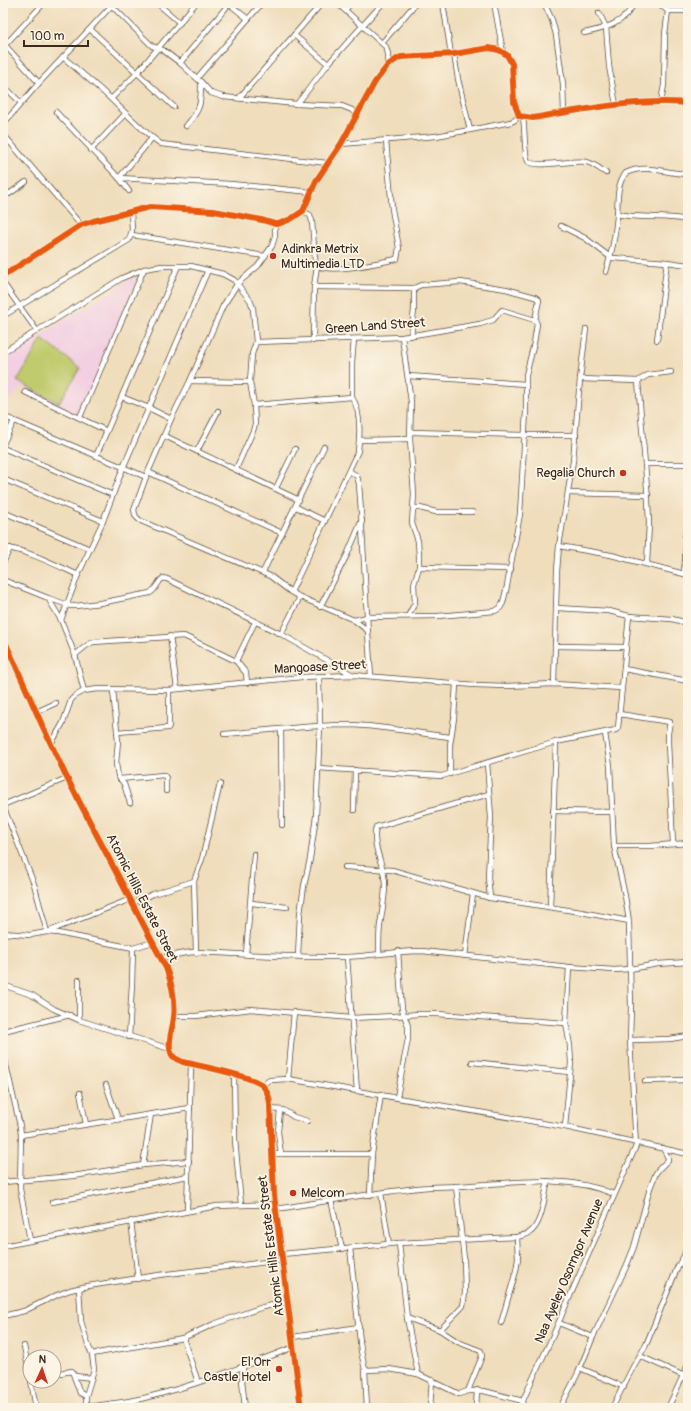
<svg xmlns="http://www.w3.org/2000/svg" width="691" height="1411" viewBox="0 0 691 1411" font-family="Pangolin,sans-serif">
  <style>
    .built { fill: #f2cfe2 }
    .green { fill: #bfcb6d; stroke: #7d7a46 }
    .lines { fill: none; stroke-linecap: round; stroke-linejoin: round }
    .minor-casing { stroke: #564536; stroke-width: 6 }
    .minor { stroke: #fff; stroke-width: 4.5 }
    .cycleway-casing { stroke: #fcf5e5; stroke-width: 8 }
    .cycleway { stroke: #e8590c; stroke-width: 6 }
    .poi-dot { fill: #c8321e; stroke: #fcf5e5; stroke-width: 1.5 }
    .labels { text-anchor: middle; dominant-baseline: central; stroke-width: 3.5; stroke-linejoin: round; paint-order: stroke }
    .poi-label { font-size: 13px; fill: #3b2a1e; stroke: #fcf5e5; text-anchor: start }
    .street-label { font-size: 13px; fill: #3b2a1e; stroke: #fcf5e5 }
  </style>
  <rect width="100%" height="100%" fill="#fcf5e5"/>
  <filter id="ink" filterUnits="userSpaceOnUse"><feTurbulence type="fractalNoise" baseFrequency=".025" numOctaves="2"/><feDisplacementMap in="SourceGraphic" scale="8" xChannelSelector="R" yChannelSelector="G"/><feConvolveMatrix kernelMatrix="1 2 1 2 8 2 1 2 1" color-interpolation-filters="sRGB"/></filter>
  <filter id="wash" filterUnits="userSpaceOnUse"><feTurbulence type="fractalNoise" baseFrequency=".012" numOctaves="4" result="noise"/><feDisplacementMap in="SourceGraphic" scale="16" xChannelSelector="R" yChannelSelector="G"/><feGaussianBlur stdDeviation="0.9" result="paint"/><feColorMatrix in="noise" values="0 0 0 0 0 0 0 0 0 0 0 0 0 0 0 0 0 1.4 0 .05"/><feComposite in="paint" operator="in"/></filter>
  <g filter="url(#wash)">
    <rect width="100%" height="100%" fill="#efddbb"/>
    <polygon class="built" points="139,274 79,415 22,387 3,405 3,358"/>
    <polygon class="green" points="42,339 80,368 59,403 17,381"/>
  </g>
  <g filter="url(#ink)">
    <g class="lines">
      <g class="minor-casing">
        <g id="minor">
          <polyline points="157,3 180,23"/>
          <polyline points="228,3 248,19"/>
          <polyline points="337,3 386,47 388,54 388,65"/>
          <polyline points="443,3 451,54"/>
          <polyline points="494,3 503,52"/>
          <polyline points="544,3 552,20 556,35 563,84 564,113"/>
          <polyline points="658,3 668,11 688,11"/>
          <polyline points="112,6 152,46 163,50 180,63 201,82 211,93 223,97 297,104 342,106 352,110 356,115"/>
          <polyline points="345,10 351,3"/>
          <polyline points="599,13 606,27 609,66 616,105"/>
          <polyline points="90,29 174,107"/>
          <path d="M584,33C604,29 626,23 634,3"/>
          <polyline points="294,35 328,64"/>
          <polyline points="3,43 39,83"/>
          <polyline points="382,43 416,3"/>
          <polyline points="5,45 44,3"/>
          <path d="M63,57C79,71 95,84 110,98C127,114 142,131 161,144L327,163"/>
          <polyline points="180,63 229,4"/>
          <polyline points="197,78 262,3"/>
          <polyline points="3,85 21,103"/>
          <polyline points="239,98 322,3"/>
          <polyline points="111,99 137,73 196,3"/>
          <polyline points="661,102 664,85 665,34 668,11"/>
          <polyline points="297,104 328,64 383,3"/>
          <polyline points="56,112 119,178 129,191"/>
          <path d="M523,118C525,127 524,155 528,161C533,169 576,159 587,162C594,164 600,169 606,173"/>
          <polyline points="3,124 39,83 114,3"/>
          <path d="M186,126C201,109 201,104 201,82"/>
          <polyline points="470,130 511,122 515,120 519,116"/>
          <polyline points="3,134 81,225"/>
          <polyline points="341,144 436,136 470,130 458,79 454,54"/>
          <polyline points="91,150 125,114"/>
          <path d="M688,174C666,174 647,163 626,173C616,184 618,202 617,216C616,227 613,246 610,257L613,258L667,262L688,265"/>
          <polyline points="119,178 231,184 311,192"/>
          <polyline points="119,178 152,138"/>
          <polyline points="3,188 9,194 26,182"/>
          <polyline points="303,211 310,215 312,221 315,260 317,266 314,287 313,341"/>
          <path d="M617,214C640,219 665,215 688,220"/>
          <path d="M275,224V236L272,246L258,266L238,283L223,306L190,381L171,419L146,477L134,510C135,516 136,518 141,521L270,576L291,592L300,597L354,620L367,630"/>
          <polyline points="561,226 585,238 610,257 606,272"/>
          <polyline points="132,235 265,256"/>
          <path d="M317,266C336,273 376,263 397,259L399,248L392,209L386,141"/>
          <path d="M3,276L81,225L93,221L150,207L214,211L262,220L275,224H278L291,219L303,211L316,181L341,144L375,82L388,65L397,59L401,57L454,54L489,48L499,50L507,55L512,64L514,102L519,116L533,118C584,109 636,99 688,103"/>
          <polyline points="3,283 37,331"/>
          <polyline points="314,287 414,288 421,285 460,282 506,289 535,297 539,300 535,320 537,324 534,343 526,375 526,412 520,514 507,586 503,603 500,608 495,611 438,616 367,617 354,620"/>
          <polyline points="3,316 129,240 132,230 131,211"/>
          <polyline points="411,336 414,310 414,288"/>
          <polyline points="402,337 411,402 410,439 414,494 412,523 418,541 419,556 419,567 414,584 415,603 408,616"/>
          <polyline points="657,340 667,262"/>
          <polyline points="256,342 402,337 480,324 493,320 502,310 535,320"/>
          <polyline points="3,352 122,278 144,269 162,266 191,266 223,274 234,280 250,300 253,308 256,342 252,354 250,382 254,405 255,424 253,431 236,469"/>
          <polyline points="408,376 526,384"/>
          <polyline points="580,379 638,381 648,375 671,372"/>
          <polyline points="190,381 250,382"/>
          <polyline points="638,381 648,500 649,523 647,564"/>
          <polyline points="25,392 107,431"/>
          <polyline points="122,397 149,408 171,419"/>
          <polyline points="254,405 352,397"/>
          <polyline points="3,416 146,477"/>
          <polyline points="80,417 144,269"/>
          <polyline points="411,432 525,435 576,435"/>
          <polyline points="165,436 299,500"/>
          <polyline points="359,440 410,439"/>
          <polyline points="3,444 14,421"/>
          <polyline points="3,448 113,495"/>
          <polyline points="197,451 218,411"/>
          <polyline points="96,456 178,266"/>
          <polyline points="645,464 688,464"/>
          <path d="M349,471L357,476L359,484C364,548 366,612 371,676"/>
          <polyline points="148,472 282,533"/>
          <polyline points="3,479 103,521"/>
          <polyline points="276,488 295,449"/>
          <polyline points="568,493 648,495"/>
          <polyline points="296,507 325,521"/>
          <polyline points="413,508 420,508 436,512 472,512"/>
          <polyline points="3,512 90,549"/>
          <polyline points="559,546 611,555 688,575"/>
          <path d="M3,547C29,551 54,564 78,575"/>
          <polyline points="3,563 10,548"/>
          <polyline points="419,567 511,569"/>
          <polyline points="263,572 324,447"/>
          <polyline points="684,574 686,546 685,537 688,526"/>
          <polyline points="3,580 48,598 61,620 75,655 84,691"/>
          <path d="M291,592L358,451C360,435 361,411 352,397V362L354,339"/>
          <path d="M48,598L71,606H76L100,603L150,593C157,589 157,582 163,578L167,579L281,634L353,675"/>
          <polyline points="320,607 347,555 362,520"/>
          <polyline points="557,608 609,611 629,616 672,619 688,623"/>
          <polyline points="61,620 78,575 103,521 123,468 208,270"/>
          <polyline points="281,634 300,597"/>
          <polyline points="170,636 177,689"/>
          <path d="M3,637L42,725L67,778L166,968C172,984 176,1000 174,1017C173,1027 167,1043 171,1053C173,1059 179,1060 183,1062C200,1066 253,1076 263,1086C268,1092 270,1099 270,1106L274,1195L301,1408"/>
          <polyline points="555,646 625,647"/>
          <polyline points="75,655 86,646 93,642 184,636 236,661 246,673 247,683"/>
          <polyline points="236,661 255,622"/>
          <polyline points="624,669 688,681"/>
          <polyline points="554,684 557,571 559,546 573,461 580,379 586,329"/>
          <polyline points="113,690 118,741 116,764 118,776 124,784 130,803"/>
          <polyline points="36,712 56,703"/>
          <polyline points="619,714 670,722 668,733 668,743 673,844"/>
          <polyline points="281,729 282,825"/>
          <polyline points="117,732 168,728 169,726 169,690"/>
          <path d="M224,734C266,731 308,725 350,725C383,726 417,733 450,737"/>
          <polyline points="51,744 63,723 71,700 75,696 84,691 98,689 169,690 302,677 353,675 475,685 507,686 554,684 621,688"/>
          <polyline points="487,763 491,817 488,877 490,898"/>
          <polyline points="318,768 442,776 556,742 616,730 618,728 629,616"/>
          <polyline points="450,774 450,745 454,718 456,684"/>
          <polyline points="120,779 164,775 166,778 166,791"/>
          <polyline points="3,805 67,778"/>
          <polyline points="3,806 34,884 47,932 58,933 133,948 153,942"/>
          <polyline points="354,810 355,770"/>
          <polyline points="553,811 612,812"/>
          <polyline points="614,846 650,846 688,843"/>
          <polyline points="345,867 392,870 490,898 581,912 629,921"/>
          <polyline points="133,903 153,894 194,881"/>
          <polyline points="251,903 287,907"/>
          <polyline points="550,907 556,742"/>
          <polyline points="688,915 688,939"/>
          <polyline points="3,933 30,935 47,932 131,899"/>
          <polyline points="196,953 194,881 202,859 220,784"/>
          <path d="M379,953C379,944 379,934 380,925C382,912 385,898 385,885C385,865 371,847 376,827L489,794"/>
          <polyline points="246,954 254,854"/>
          <polyline points="298,956 300,914 304,886 310,859 316,816 320,726 319,677"/>
          <polyline points="465,956 473,894"/>
          <polyline points="347,957 357,1091"/>
          <path d="M162,958L185,953L194,952C244,954 295,958 346,957C371,956 396,951 422,951L569,967L614,970L630,969L658,964L688,962"/>
          <polyline points="79,980 79,1020"/>
          <polyline points="3,985 32,995 54,1009 79,1020 170,1049"/>
          <polyline points="175,1016 196,1016 251,1009 351,1018 395,1016 418,1014 437,1014 566,1023"/>
          <polyline points="3,1031 70,1015"/>
          <polyline points="129,1037 132,984 133,948"/>
          <polyline points="630,1040 670,1039 688,1036"/>
          <polyline points="3,1052 20,1126 21,1135 20,1189 30,1240"/>
          <polyline points="472,1062 570,1072"/>
          <polyline points="234,1074 235,1140 241,1204"/>
          <polyline points="288,1079 294,1012"/>
          <polyline points="645,1081 688,1080"/>
          <polyline points="3,1083 10,1082"/>
          <polyline points="106,1085 118,1119"/>
          <polyline points="262,1085 270,1080 288,1079 565,1127 688,1154"/>
          <polyline points="80,1093 86,1124"/>
          <polyline points="397,1097 408,1039 408,1026 402,1009 401,997 398,951"/>
          <polyline points="270,1109 283,1110 294,1117 307,1121"/>
          <polyline points="280,1110 278,1132 281,1154"/>
          <polyline points="565,1127 571,1063 570,1046 566,1023 569,967"/>
          <polyline points="21,1135 190,1108"/>
          <polyline points="272,1154 372,1154"/>
          <polyline points="143,1165 151,1114"/>
          <polyline points="3,1182 73,1176 143,1165 189,1161"/>
          <polyline points="381,1193 389,1244"/>
          <polyline points="370,1195 372,1154 381,1094"/>
          <polyline points="331,1200 342,1249"/>
          <polyline points="52,1202 188,1176"/>
          <path d="M276,1209C323,1202 371,1193 418,1188C436,1186 455,1187 473,1185C520,1182 569,1175 614,1194"/>
          <polyline points="187,1211 191,1064"/>
          <polyline points="131,1221 138,1279"/>
          <polyline points="399,1243 407,1318 418,1374"/>
          <polyline points="3,1246 217,1206 276,1204"/>
          <polyline points="350,1248 361,1351 365,1370 367,1408"/>
          <path d="M282,1254L399,1243L517,1237C521,1236 525,1235 529,1233C543,1224 544,1196 548,1181"/>
          <polyline points="79,1288 81,1321 88,1345 92,1354 94,1369 86,1396 86,1408"/>
          <polyline points="3,1316 24,1311 57,1295 70,1290 88,1286 159,1275 283,1260"/>
          <polyline points="407,1318 440,1330 458,1342 481,1351 482,1356 468,1391"/>
          <polyline points="501,1323 516,1271 518,1259 517,1237"/>
          <polyline points="559,1323 593,1337"/>
          <polyline points="440,1330 463,1306 465,1293 464,1259 456,1186"/>
          <polyline points="293,1337 359,1327"/>
          <polyline points="183,1338 198,1382"/>
          <polyline points="24,1346 30,1378"/>
          <polyline points="92,1354 183,1338 214,1324 263,1307 288,1302"/>
          <polyline points="640,1356 682,1375"/>
          <polyline points="243,1367 242,1380 245,1408"/>
          <polyline points="580,1368 624,1387"/>
          <polyline points="365,1370 389,1369 418,1374 459,1394 468,1391 484,1391 523,1401"/>
          <polyline points="54,1374 72,1371 80,1393 86,1396"/>
          <polyline points="75,1376 92,1378"/>
          <polyline points="31,1381 36,1408"/>
          <polyline points="133,1401 135,1408"/>
          <path d="M86,1407C105,1404 125,1403 144,1398C195,1386 245,1366 294,1347"/>
          <polyline points="430,1408 432,1380"/>
          <polyline points="476,1408 477,1390"/>
          <path d="M520,1408C533,1375 550,1345 563,1312L636,1146L630,1040L631,1007L629,921L625,896L614,846L610,766L605,733"/>
          <polyline points="560,1408 578,1373 593,1337 626,1267 634,1247 650,1188 656,1173 659,1169 668,1160 668,1158 663,1148"/>
          <polyline points="612,1408 633,1367 646,1345 678,1266 684,1256 688,1244"/>
          <polyline points="668,1408 688,1365"/>
        </g>
      </g>
      <use href="#minor" class="minor"/>
      <g class="cycleway-casing">
        <g id="cycleway">
          <path d="M3,276L81,225L93,221L150,207L214,211L262,220L275,224H278L291,219L303,211L316,181L341,144L375,82L388,65L397,59L401,57L454,54L489,48L499,50L507,55L512,64L514,102L519,116L533,118C584,109 636,99 688,103"/>
          <path d="M3,637L42,725L67,778L166,968C172,984 176,1000 174,1017C173,1027 167,1043 171,1053C173,1059 179,1060 183,1062C200,1066 253,1076 263,1086C268,1092 270,1099 270,1106L274,1195L301,1408"/>
        </g>
      </g>
      <use href="#cycleway" class="cycleway"/>
    </g>
  </g>
  <g class="poi-dot">
    <circle cx="273" cy="256" r="4"/>
    <circle cx="623" cy="473" r="4"/>
    <circle cx="293" cy="1193" r="4"/>
    <circle cx="279" cy="1369" r="4"/>
  </g>
  <g class="labels">
    <g class="poi-label">
      <text x="281" y="249">Adinkra Metrix<tspan x="281" dy="15">Multimedia LTD</tspan></text>
      <text x="615" y="473" text-anchor="end">Regalia Church</text>
      <text x="301" y="1193">Melcom</text>
      <text x="271" y="1362" text-anchor="end">El'Orr<tspan x="271" dy="15">Castle Hotel</tspan></text>
    </g>
    <g class="street-label">
      <text transform="translate(375 326) rotate(-4)">Green Land Street</text>
      <text transform="translate(320 667) rotate(-3)">Mangoase Street</text>
      <text transform="translate(142 898) rotate(63)">Atomic Hills Estate Street</text>
      <text transform="translate(271 1246) rotate(-97)">Atomic Hills Estate Street</text>
      <text transform="translate(569 1271) rotate(-67)">Naa Ayeley Osorngor Avenue</text>
    </g>
  </g>
  <rect width="691" height="1411" fill="none" stroke="#fcf5e5" stroke-width="16"/>
  <g transform="translate(42 1369) rotate(3)"><circle r="19" fill="#fcf5e5" stroke="#afa495"/>
  <path d="M0-3L7 15L0 10L-7 15Z" fill="#c8321e"/>
  <text y="-6" font-size="11" font-weight="bold" text-anchor="middle" fill="#3b2a1e">N</text>
  </g>
  <path d="M24 40v6h64v-6" fill="none" stroke="#3b2a1e" stroke-width="2"/>
  <text x="30" y="40" font-size="12" fill="#3b2a1e" stroke="#fcf5e5" stroke-width="3" paint-order="stroke">100 m</text>
</svg>
